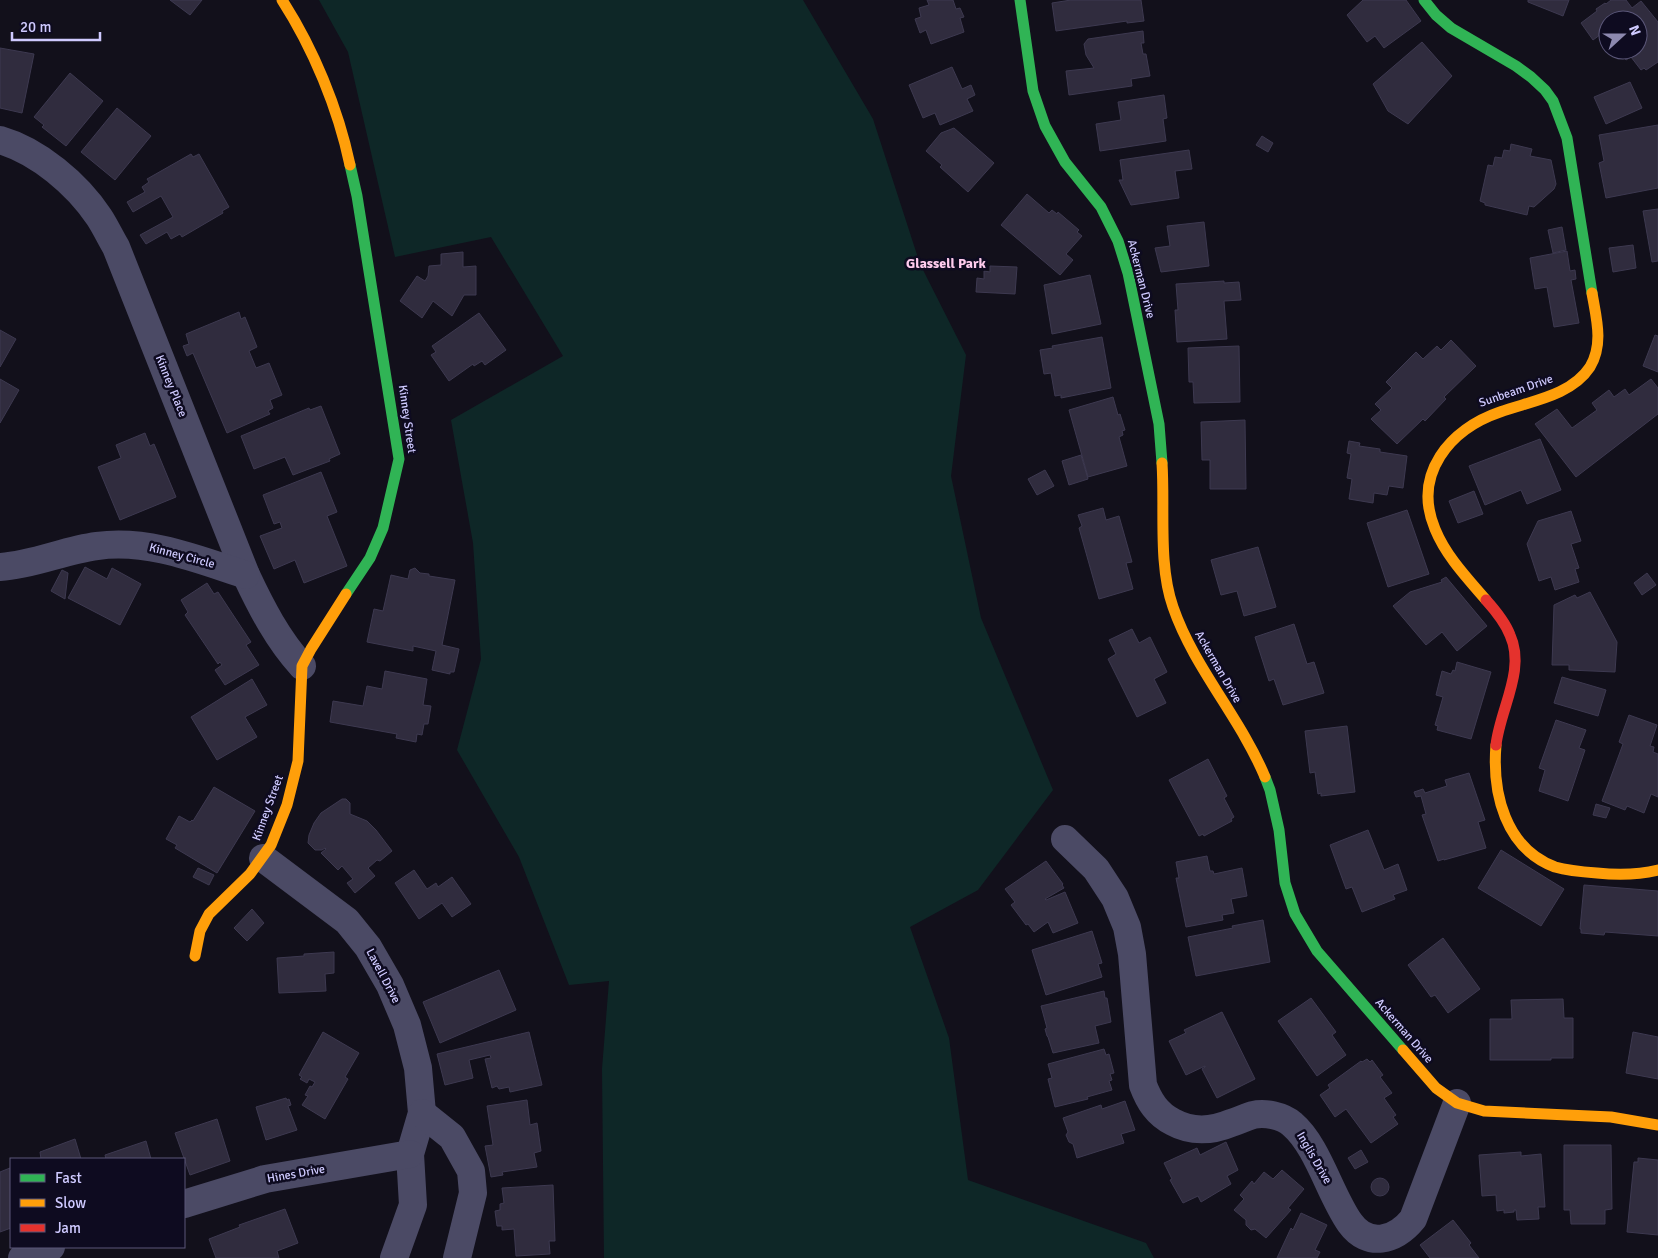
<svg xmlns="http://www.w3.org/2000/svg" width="1658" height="1258" viewBox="0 0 1658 1258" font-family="Signika,sans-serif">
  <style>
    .green { fill: #0e2727 }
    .building { fill: #302c3e; stroke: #3d3950 }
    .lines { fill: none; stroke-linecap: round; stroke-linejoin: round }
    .street { stroke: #4b4a65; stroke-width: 28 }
    .fast { stroke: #30b455; stroke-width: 11 }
    .slow { stroke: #ff9f0a; stroke-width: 11 }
    .jam { stroke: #e5322d; stroke-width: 11 }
    .labels { text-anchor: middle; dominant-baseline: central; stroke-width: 5; stroke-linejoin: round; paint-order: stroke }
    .street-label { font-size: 12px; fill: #cfcaff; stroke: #0e0b20 }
    .neighbourhood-label { font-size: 14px; font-weight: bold; fill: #fce; stroke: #0e0b20 }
  </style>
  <rect width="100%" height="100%" fill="#12101b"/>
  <polygon class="green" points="319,0 803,0 873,119 920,264 966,355 951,476 981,618 1053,790 978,890 910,927 949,1038 968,1180 1146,1243 1154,1258 604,1258 602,1069 609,981 569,985 519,857 457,750 481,659 473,543 451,420 563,356 491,237 395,257 348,52"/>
  <g class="building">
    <polygon points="170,0 202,0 190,15"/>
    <polygon points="927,0 953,0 956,9 960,8 964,17 960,18 964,32 931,44 926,30 920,33 915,19 921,17 919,8 929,5"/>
    <polygon points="1071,0 1141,0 1144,21 1127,23 1127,21 1056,31 1052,3"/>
    <polygon points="1363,0 1406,0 1421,21 1384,48 1375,36 1367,42 1347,15"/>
    <polygon points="1528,0 1569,0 1563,16 1528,2"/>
    <polygon points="1611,0 1626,0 1632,8 1641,1 1658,22 1658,62 1646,70 1644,68 1641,70 1631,57 1626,60 1618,50 1638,50 1638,20 1608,20 1608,29 1593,40 1581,23 1597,11 1596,9 1605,3 1606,4"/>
    <polygon points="1143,31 1144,43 1141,43 1143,54 1146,54 1150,76 1131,79 1132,86 1069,95 1066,71 1094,68 1086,55 1084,44 1088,39"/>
    <polygon points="1422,42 1452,76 1408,124 1388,111 1373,84"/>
    <polygon points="0,48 34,54 22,113 0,108"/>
    <polygon points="952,67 962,89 971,85 975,95 967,99 973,111 940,125 935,113 923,118 909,85"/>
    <polygon points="70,73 103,101 66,146 42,127 44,125 34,117"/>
    <polygon points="1630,82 1642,108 1606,124 1594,97"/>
    <polygon points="1164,95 1167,118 1163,119 1166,141 1100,151 1096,124 1121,120 1118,102"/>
    <polygon points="117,108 151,136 115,180 81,152"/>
    <polygon points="1658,125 1658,188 1606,198 1599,163 1604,161 1599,135"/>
    <polygon points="954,128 994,163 968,192 940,167 942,165 926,151 941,133"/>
    <polygon points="1262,136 1273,143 1268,152 1256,145"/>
    <polygon points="1511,144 1532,149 1530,156 1551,160 1556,184 1554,189 1534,207 1529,206 1527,215 1485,205 1485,203 1480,201 1488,165 1493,166 1495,157 1502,158 1504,150 1510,151"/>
    <polygon points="1189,150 1192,169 1175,171 1179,198 1131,205 1119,180 1123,180 1120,160"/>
    <polygon points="191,154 193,157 199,154 229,207 222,211 223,213 182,237 180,234 171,239 167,232 146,244 140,235 173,217 161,196 133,212 127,202 145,192 142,187 149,182 147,179"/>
    <polygon points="1027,194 1049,213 1052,210 1057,214 1058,212 1079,230 1077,232 1082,236 1066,254 1073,260 1060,275 1001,225"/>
    <polygon points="1658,209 1658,261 1652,262 1643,211"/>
    <polygon points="1204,222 1209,266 1161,272 1155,248 1170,246 1167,226"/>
    <polygon points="1562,227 1566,250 1553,253 1548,230"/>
    <polygon points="1633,245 1636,268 1613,272 1609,248"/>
    <polygon points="1567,251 1570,271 1575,270 1576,279 1571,280 1579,323 1554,327 1547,287 1535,289 1530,258"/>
    <polygon points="463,252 463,267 476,266 476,295 464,295 452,316 433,301 422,318 400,301 417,276 425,281 428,276 429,266 441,265 441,254"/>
    <polygon points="990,266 1017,267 1015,294 976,292 977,278 984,279 984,271 990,272"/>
    <polygon points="1090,275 1101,324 1052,334 1044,285"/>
    <polygon points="1224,281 1224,283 1239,282 1241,300 1224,301 1227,339 1177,342 1175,310 1178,310 1176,284"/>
    <polygon points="239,312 241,319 245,317 257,347 249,351 256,368 269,363 282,395 270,400 273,408 268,411 270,414 227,433 193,353 187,356 183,346 189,344 186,334"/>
    <polygon points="479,313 506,350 485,365 482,361 474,366 473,364 449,381 431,355 436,352 432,346"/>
    <polygon points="0,330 16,339 0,367"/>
    <polygon points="1655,335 1658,336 1658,372 1643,366"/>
    <polygon points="1102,337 1111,388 1061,398 1061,395 1055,396 1051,373 1044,374 1040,350 1053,348 1052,346"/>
    <polygon points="1451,340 1476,366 1444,397 1446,399 1425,421 1423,419 1397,444 1371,419 1381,410 1375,404 1392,388 1386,382 1416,352 1423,359 1437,346 1441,350"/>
    <polygon points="1239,346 1240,402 1194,403 1193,382 1189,382 1188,348"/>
    <polygon points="0,379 19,390 0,423"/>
    <polygon points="1651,379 1658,388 1658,414 1576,477 1535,424 1557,409 1572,428 1597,410 1592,403 1609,390 1614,397 1625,389 1629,395"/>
    <polygon points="1113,397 1118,415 1120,414 1125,430 1122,431 1123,435 1119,437 1127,466 1088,477 1069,410"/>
    <polygon points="321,406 340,454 329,459 330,461 293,475 285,457 254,469 241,436 309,408 310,410"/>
    <polygon points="1245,420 1246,489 1210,489 1210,460 1202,460 1201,422"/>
    <polygon points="145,433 150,446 154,444 176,497 120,520 98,467 121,458 116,445"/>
    <polygon points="1540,439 1561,490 1527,504 1521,490 1485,505 1469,466"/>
    <polygon points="1349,441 1360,443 1359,446 1380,449 1380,452 1407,456 1403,488 1389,486 1387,495 1374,493 1373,503 1349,499 1352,479 1347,478 1351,454 1347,453"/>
    <polygon points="1081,455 1088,479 1069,485 1062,461"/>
    <polygon points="1045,470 1054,486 1037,495 1028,479"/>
    <polygon points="321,472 337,512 327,516 347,566 304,583 295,560 274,569 260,536 282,528 280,522 274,524 263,495"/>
    <polygon points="1474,491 1483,514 1458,523 1449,501"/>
    <polygon points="1103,508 1106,520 1119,516 1132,562 1126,563 1133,589 1099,599 1079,528 1082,526 1078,515"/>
    <polygon points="1407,510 1429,574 1388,587 1367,523"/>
    <polygon points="1571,511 1581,541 1571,544 1579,568 1575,569 1579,582 1555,590 1551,577 1539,581 1527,544 1538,521"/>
    <polygon points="1258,547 1276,607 1244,616 1237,591 1221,595 1211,560"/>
    <polygon points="85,567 107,579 112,568 141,584 120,625 68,598"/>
    <polygon points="415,568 420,573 429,574 429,576 455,580 442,645 459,649 454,672 450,672 450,674 432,670 436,651 413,646 413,651 367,642 374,609 383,611 391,575 408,579 410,570"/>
    <polygon points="62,570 68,573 65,599 51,591"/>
    <polygon points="1647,573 1656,585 1642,595 1634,583"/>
    <polygon points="1446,577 1487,626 1457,651 1442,632 1426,645 1393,606 1410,592 1442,582 1441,580"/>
    <polygon points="207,583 214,594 218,592 251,642 246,645 259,665 225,685 215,670 222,665 220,662 218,664 185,615 188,612 181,600"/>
    <polygon points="1590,592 1617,642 1615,672 1569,670 1569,665 1552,665 1554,605 1575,595 1577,598"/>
    <polygon points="1294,624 1307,664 1314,662 1324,693 1283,705 1274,679 1269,681 1255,637"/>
    <polygon points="1132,629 1139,643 1150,637 1167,672 1154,679 1166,703 1137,717 1108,659 1116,654 1109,640"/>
    <polygon points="1457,662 1491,672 1471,739 1437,730 1438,726 1435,725 1443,697 1436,695 1442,671 1451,674 1453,670 1455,671"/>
    <polygon points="385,671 427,679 423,705 431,706 428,724 424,724 422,735 417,734 416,742 396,738 397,734 330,722 333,701 363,706 367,686 382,689"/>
    <polygon points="1562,677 1606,690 1598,716 1554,703"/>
    <polygon points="252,679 267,705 245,717 257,737 217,760 191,717"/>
    <polygon points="1629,715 1657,725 1650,746 1654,747 1653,752 1658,754 1658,797 1651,794 1644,813 1627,806 1625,810 1602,801 1623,744 1619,742"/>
    <polygon points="1556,720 1586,730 1579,748 1585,750 1568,801 1539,791 1545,770 1539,768"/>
    <polygon points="1347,726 1355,792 1321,796 1321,793 1318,794 1315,772 1310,773 1305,731"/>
    <polygon points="1208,759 1227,796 1224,798 1234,817 1231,819 1232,821 1204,836 1203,834 1199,836 1169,780"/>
    <polygon points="1469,773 1485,820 1478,822 1486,848 1444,860 1444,859 1438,861 1422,815 1426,814 1421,796 1416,797 1414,792 1423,789 1425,793 1447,786 1445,780"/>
    <polygon points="214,787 255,811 217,873 175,848 177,845 166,839 179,816 190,822 192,820 193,821"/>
    <polygon points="342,799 346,799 350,803 350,814 367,821 376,830 392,851 380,861 377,860 368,868 375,876 355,893 347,883 353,879 342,866 338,870 321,853 326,849 325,848 322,850 315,850 308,843 309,835 314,823 321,813"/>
    <polygon points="1596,804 1610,808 1606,818 1593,815"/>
    <polygon points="1368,830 1384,870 1398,864 1407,890 1393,895 1395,899 1362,912 1352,887 1346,889 1330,845"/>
    <polygon points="1501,850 1564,889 1541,926 1478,888"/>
    <polygon points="1207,856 1210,871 1213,871 1214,874 1242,868 1247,896 1231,899 1234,913 1222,915 1223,920 1186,927 1176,878 1179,878 1176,862"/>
    <polygon points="1046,861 1063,884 1062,885 1064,888 1045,899 1046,900 1065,892 1078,923 1053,933 1048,922 1034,932 1028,924 1026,925 1011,905 1015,902 1005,889"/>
    <polygon points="198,868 214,875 209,885 193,877"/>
    <polygon points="414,870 427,889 436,883 438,887 452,877 471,904 452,917 442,903 419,919 395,883"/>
    <polygon points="1584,885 1658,891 1658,936 1605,932 1604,935 1581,933 1581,929 1580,929"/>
    <polygon points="252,909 264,923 247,941 234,928"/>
    <polygon points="1263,920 1270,962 1196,976 1188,937 1233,928 1232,926"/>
    <polygon points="1092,931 1102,963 1098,964 1102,977 1046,995 1032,950"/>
    <polygon points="1443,938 1480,989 1448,1013 1435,995 1431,997 1408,965"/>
    <polygon points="334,952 334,973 325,974 326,991 279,993 277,958 304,956 304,954"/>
    <polygon points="499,970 516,1010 440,1043 423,1002"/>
    <polygon points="1104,991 1105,998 1107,998 1111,1022 1095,1026 1099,1043 1053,1053 1048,1037 1047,1036 1045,1029 1047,1028 1041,1006"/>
    <polygon points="1311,998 1336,1032 1332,1035 1346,1055 1317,1076 1278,1021"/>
    <polygon points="1563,999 1564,1018 1573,1018 1573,1058 1551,1058 1551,1060 1490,1060 1490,1019 1512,1019 1511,1000"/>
    <polygon points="1222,1012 1255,1079 1217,1098 1202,1069 1205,1067 1205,1066 1186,1075 1169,1041 1186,1033 1184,1030"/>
    <polygon points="323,1032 359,1053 345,1077 348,1079 325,1119 302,1105 308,1096 305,1095 310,1086 312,1087 315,1082 309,1079 307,1083 300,1079 302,1077 299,1075"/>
    <polygon points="529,1032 542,1085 510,1092 509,1087 499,1089 497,1086 492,1088 485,1059 491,1058 490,1055 469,1060 473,1078 445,1085 437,1054"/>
    <polygon points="1633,1032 1658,1037 1658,1079 1626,1073"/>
    <polygon points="1104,1049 1106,1055 1109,1054 1114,1073 1110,1074 1112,1080 1109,1081 1112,1090 1087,1097 1088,1099 1055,1107 1048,1079 1052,1078 1048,1064"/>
    <polygon points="1367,1059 1370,1062 1372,1060 1383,1075 1380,1077 1392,1093 1384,1098 1396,1115 1393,1117 1398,1124 1371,1143 1346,1109 1335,1117 1320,1095 1330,1088 1328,1085 1361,1061 1362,1062"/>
    <polygon points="286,1098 287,1100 289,1099 291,1105 288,1106 297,1130 266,1140 256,1107"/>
    <polygon points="527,1100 530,1125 537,1123 541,1151 534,1153 537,1167 502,1172 503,1175 491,1177 485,1146 493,1145 487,1106"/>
    <polygon points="1125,1101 1135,1130 1121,1134 1124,1143 1077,1158 1073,1144 1069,1142 1066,1135 1068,1132 1063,1118 1101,1105 1102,1109"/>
    <polygon points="217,1119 230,1161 190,1175 175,1133"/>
    <polygon points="75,1139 81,1159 41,1159 40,1152"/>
    <polygon points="146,1141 151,1159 106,1159 105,1155"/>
    <polygon points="1226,1142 1238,1170 1227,1176 1231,1184 1201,1202 1198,1196 1183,1203 1170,1180 1172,1179 1164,1163 1197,1148 1200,1155"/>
    <polygon points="1564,1145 1611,1145 1612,1209 1605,1210 1605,1224 1571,1224 1570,1210 1564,1210"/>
    <polygon points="1361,1150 1368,1162 1355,1169 1348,1158"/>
    <polygon points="1521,1152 1521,1156 1541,1154 1545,1207 1538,1207 1539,1219 1517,1220 1516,1210 1514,1210 1514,1212 1504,1213 1504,1210 1497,1211 1496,1195 1482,1196 1479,1155"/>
    <polygon points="1638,1158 1658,1160 1658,1235 1627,1232 1634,1162 1638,1162"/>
    <polygon points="10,1168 11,1172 11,1228 0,1232 0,1172"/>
    <polygon points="1282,1170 1304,1189 1288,1208 1291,1210 1266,1238 1255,1229 1251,1230 1246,1225 1246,1220 1234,1210 1244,1199 1240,1195 1252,1181 1254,1184 1264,1172 1273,1179"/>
    <circle cx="1380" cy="1187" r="9"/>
    <polygon points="553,1185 555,1241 549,1241 550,1254 516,1256 514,1229 502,1230 502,1226 497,1226 495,1211 500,1210 500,1204 504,1203 502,1188"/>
    <polygon points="285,1209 298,1243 277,1251 279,1258 216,1258 209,1239 240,1227 239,1225"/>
    <polygon points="1301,1213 1327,1225 1315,1250 1320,1252 1317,1258 1277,1258 1291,1228 1293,1230"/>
    <polygon points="1453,1220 1471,1243 1469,1245 1479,1258 1430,1258 1420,1245"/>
  </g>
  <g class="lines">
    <g class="street">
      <path d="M0,140C38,151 77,184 99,217C105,226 110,237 116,247L246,575C261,607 278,640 302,666"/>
      <path d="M0,567C33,565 65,550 97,546C149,539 197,559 246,575"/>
      <path d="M1065,839L1096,869L1115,898L1127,927L1132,954L1143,1085C1149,1101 1157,1114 1173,1122C1191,1132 1212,1131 1231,1123C1238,1121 1246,1117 1253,1115C1265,1112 1283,1116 1292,1124C1318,1146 1330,1195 1350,1223C1368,1248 1395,1241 1413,1219L1457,1103"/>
      <polyline points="263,858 347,921 368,947 390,985 407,1025 418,1068 422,1113 410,1154 413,1205 394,1258"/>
      <polyline points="422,1113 452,1137 471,1171 473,1193 457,1258"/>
      <polyline points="184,1204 265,1179 410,1154"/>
      <polyline points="22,1258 51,1247"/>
    </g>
    <g class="fast">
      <polyline points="1020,0 1033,91 1045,126 1065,162 1101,207 1118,241 1128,273 1159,424 1162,463"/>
      <polyline points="1424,0 1436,15 1451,28 1516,66 1531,77 1545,90 1553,101 1567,138 1592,293"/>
      <polyline points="346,594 370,558 383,528 399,459 357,196 350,165"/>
      <polyline points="1265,777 1270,790 1279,830 1285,883 1295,914 1317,951 1403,1050"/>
    </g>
    <g class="slow">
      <path d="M282,0C313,48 338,108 350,165"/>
      <path d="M1162,463C1165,508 1158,565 1173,607C1194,668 1240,717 1265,777"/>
      <path d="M1486,600C1467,578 1446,556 1435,529C1412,474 1450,429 1500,412C1530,401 1571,396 1590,367C1604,344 1596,317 1592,293"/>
      <path d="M1496,745C1492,793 1505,848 1555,867C1569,871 1583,872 1597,873C1617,875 1638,875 1658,870"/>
      <polyline points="195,956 200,931 209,914 250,874 271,845 287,805 298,761 302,666 311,649 346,594"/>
      <polyline points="1403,1050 1436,1088 1457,1103 1484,1111 1611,1117 1658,1125"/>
    </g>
    <path class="jam" d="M1486,600C1495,610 1505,622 1510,635C1526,670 1500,709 1496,745"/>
  </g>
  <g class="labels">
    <g class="street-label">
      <text transform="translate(1141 279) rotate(76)">Ackerman Drive</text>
      <text transform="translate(171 386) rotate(68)">Kinney Place</text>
      <text transform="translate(1516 391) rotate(-19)">Sunbeam Drive</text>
      <text transform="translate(407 419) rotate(82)">Kinney Street</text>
      <text transform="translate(182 556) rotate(15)">Kinney Circle</text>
      <text transform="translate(1218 667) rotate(60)">Ackerman Drive</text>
      <text transform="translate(268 808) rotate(-70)">Kinney Street</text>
      <text transform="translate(383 976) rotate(62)">Lavell Drive</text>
      <text transform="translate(1404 1031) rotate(49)">Ackerman Drive</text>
      <text transform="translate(1314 1158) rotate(60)">Inglis Drive</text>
      <text transform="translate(296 1174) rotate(-10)">Hines Drive</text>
    </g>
    <g class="neighbourhood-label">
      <text x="946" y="263">Glassell Park</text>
    </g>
  </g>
  <rect x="10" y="1158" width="175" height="90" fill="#0e0b20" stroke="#5b5779"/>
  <rect x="20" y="1174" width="25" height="8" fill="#30b455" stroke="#5b5779"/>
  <text x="55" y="1183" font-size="15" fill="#cfcaff">Fast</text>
  <rect x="20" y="1199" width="25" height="8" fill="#ff9f0a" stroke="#5b5779"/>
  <text x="55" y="1208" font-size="15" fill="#cfcaff">Slow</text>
  <rect x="20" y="1224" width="25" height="8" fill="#e5322d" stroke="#5b5779"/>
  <text x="55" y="1233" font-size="15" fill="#cfcaff">Jam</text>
  <g transform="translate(1623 35) rotate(69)"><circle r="24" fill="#0e0b20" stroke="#5b5779"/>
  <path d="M0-4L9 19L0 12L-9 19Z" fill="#8d89af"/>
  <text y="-8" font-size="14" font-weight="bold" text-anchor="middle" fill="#cfcaff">N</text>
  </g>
  <path d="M12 32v8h88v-8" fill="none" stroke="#cfcaff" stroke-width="2.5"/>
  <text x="20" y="32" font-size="15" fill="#cfcaff" stroke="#0e0b20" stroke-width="4" paint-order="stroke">20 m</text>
</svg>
